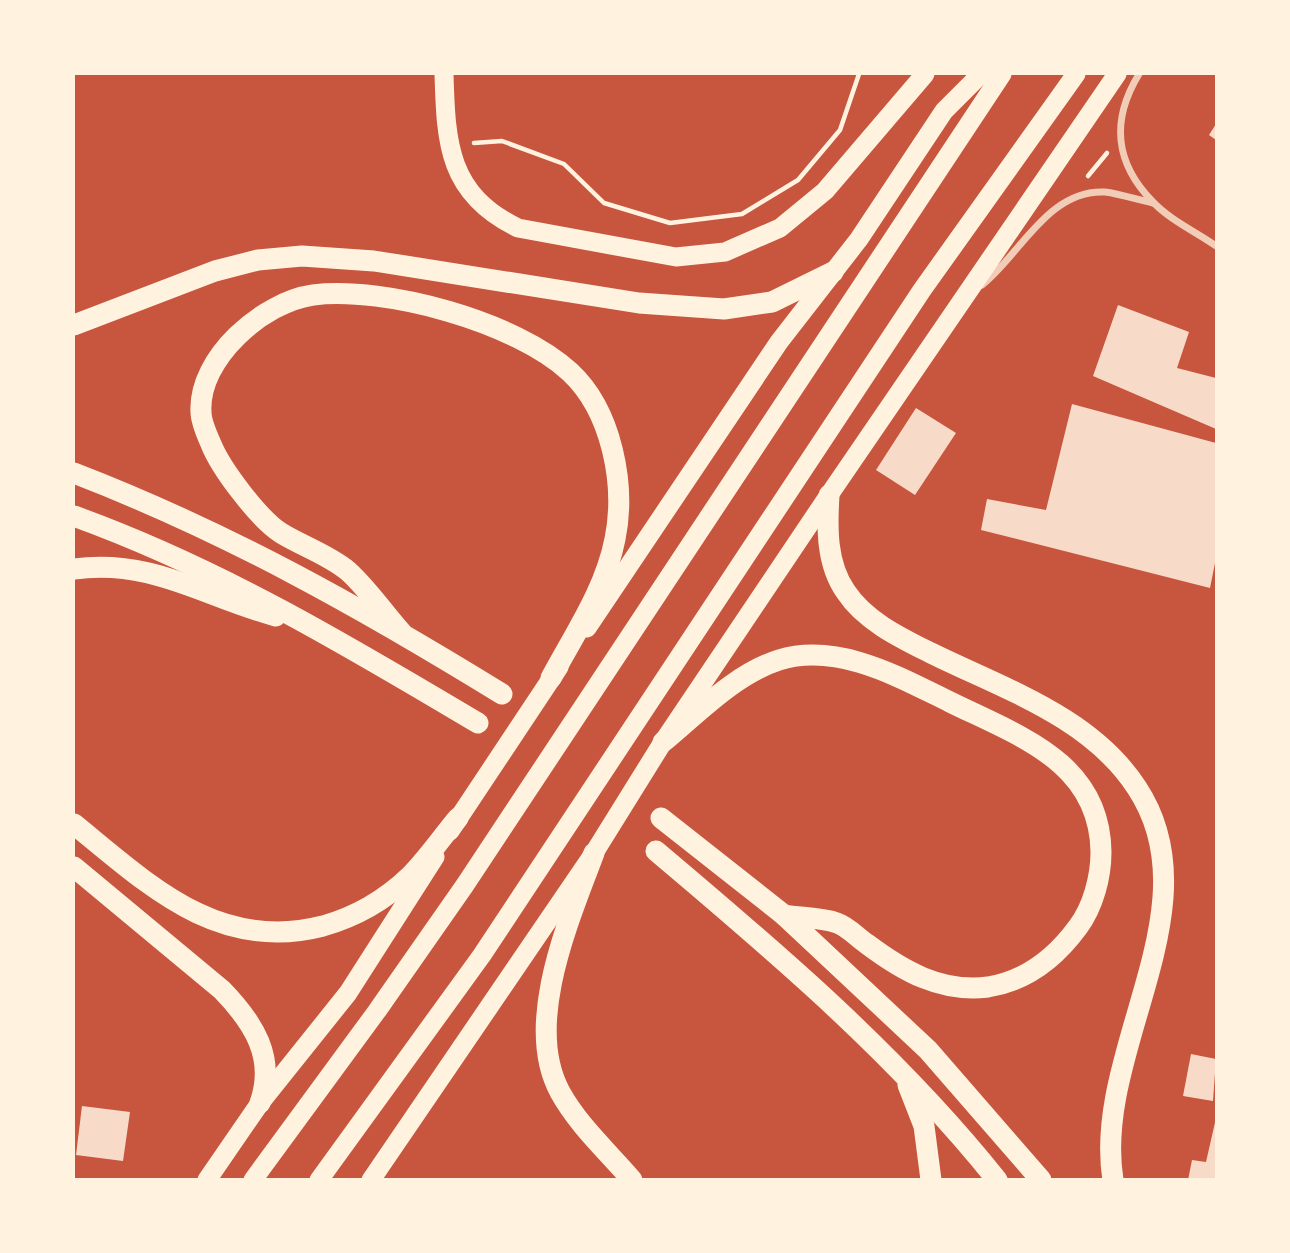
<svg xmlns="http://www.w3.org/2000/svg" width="1290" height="1253" viewBox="0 0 1290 1253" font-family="'Open Sans',sans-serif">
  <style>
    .building { fill: #f7dbc8 }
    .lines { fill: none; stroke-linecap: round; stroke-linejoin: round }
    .path { stroke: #fff3e0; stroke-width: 4.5 }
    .minor { stroke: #f1ccb7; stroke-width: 7 }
    .trunk { stroke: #fff3e0; stroke-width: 19 }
    .motorway { stroke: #fff3e0; stroke-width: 21 }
  </style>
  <rect width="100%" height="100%" fill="#c8553d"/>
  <g class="building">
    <polygon points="1216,124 1216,140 1209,135"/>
    <polygon points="1118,305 1189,332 1177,368 1216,378 1216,429 1093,376"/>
    <polygon points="1072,404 1216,443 1216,558 1210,588 981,530 987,499 1046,510"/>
    <polygon points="916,408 956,433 915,495 876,470"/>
    <polygon points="1191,1054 1216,1059 1213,1101 1183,1096"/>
    <polygon points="82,1106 130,1112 123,1161 76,1155"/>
    <polygon points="1216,1118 1216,1180 1188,1180 1192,1160 1206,1162"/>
  </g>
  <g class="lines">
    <g class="path">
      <polyline points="474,143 502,141 564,164 604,203 670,223 742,214 798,180 840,130 859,74"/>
      <polyline points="1088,176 1107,153"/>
    </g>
    <g class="minor">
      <path d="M1139,74C1111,120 1114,162 1153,202C1170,220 1196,232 1216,246"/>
      <path d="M982,285C1020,255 1048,189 1105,192C1121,194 1138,200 1153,203"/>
    </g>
    <g class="trunk">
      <path d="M444,74C446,144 448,194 518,228L676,257L725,252L780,228L825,191L925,74"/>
      <polyline points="587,628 779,342 859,239 944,111 981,74"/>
      <polyline points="450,831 559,667"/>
      <polyline points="207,1180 260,1103 348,993 435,857"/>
      <polyline points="253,1180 377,1011 465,885 1002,74"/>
      <polyline points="319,1180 482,955 922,290 1076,74"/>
      <polyline points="371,1180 594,853 663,742 829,495 1117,74"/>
    </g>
    <g class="motorway">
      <polyline points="74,325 215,271 258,260 302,256 374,261 639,303 724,309 772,302 833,272"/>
      <path d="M74,473C227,532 362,608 502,694"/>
      <path d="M829,495C827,527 826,564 846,592C865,621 901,638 931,653C1004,689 1091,717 1137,788C1216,908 1092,1051 1113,1180"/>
      <path d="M74,516C218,568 347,645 478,723"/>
      <path d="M74,569C154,559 202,596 276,616"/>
      <path d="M402,633C384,613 368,589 348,571C329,555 302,546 281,533C259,519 221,469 211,444C207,435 201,422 201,412C198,358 263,302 313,295C386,286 516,322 570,372C612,411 626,485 615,539C605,590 575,633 551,678"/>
      <path d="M663,742C698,713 735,674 779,660C838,642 899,677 950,702C1019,736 1100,762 1101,852C1101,877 1093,907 1078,927C1056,957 1026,981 988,987C941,993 903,971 867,944C858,938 847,926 837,923C821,917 800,918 784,915"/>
      <polyline points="661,818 784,915 928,1050 1041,1180"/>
      <path d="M74,824C149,885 218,953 323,926C355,917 386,899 410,876C427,859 442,837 458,818"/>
      <path d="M656,851C777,953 898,1056 997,1180"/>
      <path d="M594,853C569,920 523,1024 560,1092C578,1125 608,1152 632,1180"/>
      <path d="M74,867L222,990C254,1023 276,1058 260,1103"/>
      <polyline points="908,1085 924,1126 931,1180"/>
    </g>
  </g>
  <rect width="1290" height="1253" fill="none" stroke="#fff3e0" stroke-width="150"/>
</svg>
